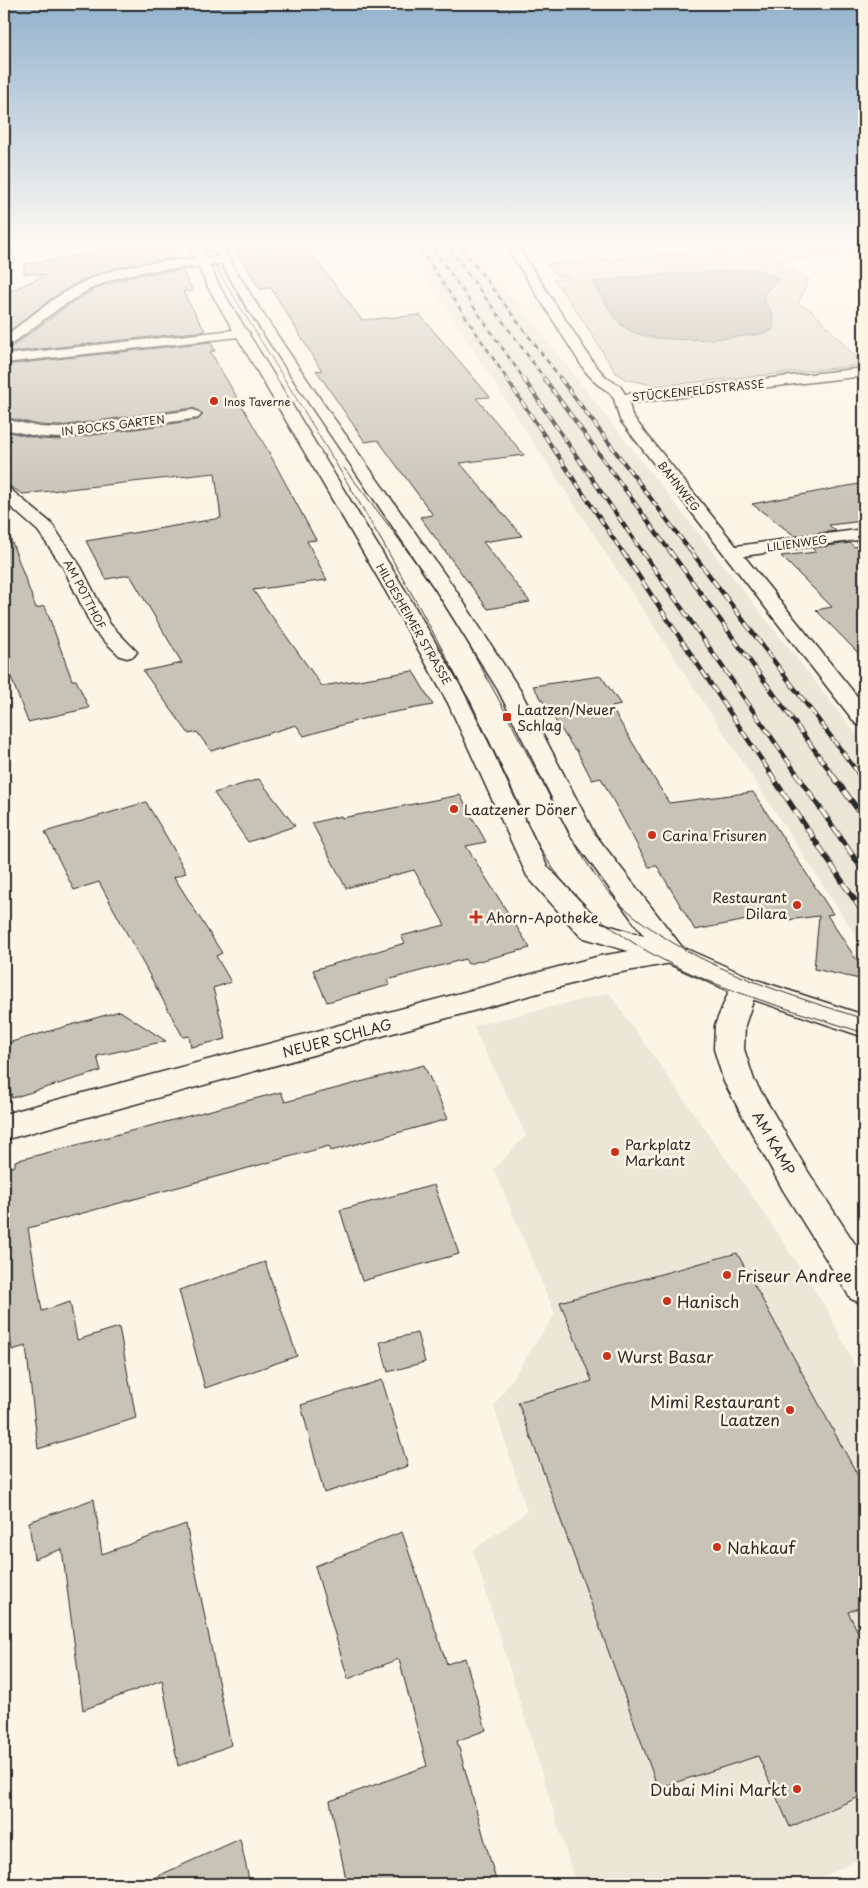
<svg xmlns="http://www.w3.org/2000/svg" width="868" height="1888" viewBox="0 0 868 1888" font-family="'Playpen Sans',sans-serif">
  <style>
    .built { fill: #ece6d7 }
    .green { fill: #ded8ca; stroke: #84827a; fill-rule: evenodd }
    .water { fill: #b4b0a5; stroke: #7d7b74 }
    .building { fill: #c8c3b7; stroke: #2b2b2b }
    .lines { fill: none; stroke-linecap: round; stroke-linejoin: round }
    .street-casing { stroke: #2b2b2b; stroke-width: 3 }
    .secondary-casing { stroke: #2b2b2b; stroke-width: 3 }
    .street { fill: #fcf5e5; fill-rule: evenodd }
    .secondary { fill: #fcf5e5; fill-rule: evenodd }
    .tram { stroke: #2b2b2b; stroke-width: 1 }
    .rail-far3-casing { stroke: #2b2b2b; stroke-width: 2.5 }
    .rail-far2-casing { stroke: #2b2b2b; stroke-width: 4 }
    .rail-far1-casing { stroke: #2b2b2b; stroke-width: 4.5 }
    .rail-casing { stroke: #2b2b2b; stroke-width: 5.5 }
    .rail-far3 { stroke: #fcf5e5; stroke-width: 2; stroke-dasharray: 5; stroke-linecap: butt }
    .rail-far2 { stroke: #fcf5e5; stroke-width: 2.5; stroke-dasharray: 7; stroke-linecap: butt }
    .rail-far1 { stroke: #fcf5e5; stroke-width: 3; stroke-dasharray: 9; stroke-linecap: butt }
    .rail { stroke: #fcf5e5; stroke-width: 4; stroke-dasharray: 11; stroke-linecap: butt }
    .poi-dot { fill: #c8321e; stroke: #fcf5e5; stroke-width: 2 }
    .labels { text-anchor: middle; dominant-baseline: central; stroke-width: 5; stroke-linejoin: round; paint-order: stroke }
    .far-street-label { font-size: 11px; fill: #2b2b2b; stroke: #fcf5e5 }
    .far-poi-label { font-size: 11px; fill: #2b2b2b; stroke: #fcf5e5; text-anchor: start }
    .poi-label { font-size: 14px; fill: #2b2b2b; stroke: #fcf5e5; text-anchor: start }
    .street-label { font-size: 14px; fill: #2b2b2b; stroke: #fcf5e5 }
    .near-poi-label { font-size: 16px; fill: #2b2b2b; stroke: #fcf5e5; text-anchor: start }
  </style>
  <rect width="100%" height="100%" fill="#fcf5e5"/>
  <filter id="ink" filterUnits="userSpaceOnUse"><feTurbulence type="fractalNoise" baseFrequency=".02" numOctaves="2"/><feDisplacementMap in="SourceGraphic" scale="10" xChannelSelector="R" yChannelSelector="G"/><feConvolveMatrix kernelMatrix="1 2 1 2 8 2 1 2 1" color-interpolation-filters="sRGB"/></filter>
  <g filter="url(#ink)">
    <g class="built">
      <polygon points="404,244 471,244 864,744 864,948"/>
      <polygon points="609,993 762,1210 827,1309 864,1384 864,1857 808,1884 576,1884 473,1550 527,1512 494,1406 555,1314 494,1169 526,1135 473,1026"/>
    </g>
    <g class="green">
      <polygon points="4,244 24,244 12,266 4,271"/>
      <path d="M804,244H864V254L776,261L809,280L798,303L813,312L864,365L658,386L625,379L616,373L578,313L554,280L569,279L566,276H557L547,264ZM759,270L778,279L764,294L766,305L773,314L772,331L757,335L656,338L622,326L595,288V282L657,275Z"/>
    </g>
    <path class="water" d="M738,270H759L778,279L763,295C767,309 777,316 772,331C744,339 642,348 622,325C611,315 604,299 595,288V282L620,278Z"/>
    <g class="building">
      <polygon points="89,244 168,244 176,258 116,268 82,280 51,299 4,335 4,294 45,275 24,273 24,264 102,252"/>
      <polygon points="306,247 362,320 420,315 490,397 476,398 524,455 460,463 522,536 483,542 530,602 488,609 420,517 433,515 378,440 365,442 316,370 322,371 271,288 260,289 237,252"/>
      <polygon points="182,270 193,291 183,292 205,331 4,353 4,349 10,348 70,304 101,286 136,275"/>
      <polygon points="211,342 215,351 210,351 267,449 316,540 307,541 327,580 253,590 322,686 413,671 433,705 373,716 304,736 296,725 211,751 197,732 189,734 143,671 182,663 130,575 106,579 86,541 221,518 215,473 23,494 4,483 4,431 40,439 59,440 198,420 203,415 199,411 193,408 59,426 40,425 4,417 4,365"/>
      <polygon points="864,483 864,521 829,525 836,531 795,536 752,504"/>
      <polygon points="7,529 36,608 45,606 72,680 76,680 89,708 28,722 4,659 4,530"/>
      <polygon points="850,543 854,547 864,545 864,659 816,610 832,607 781,556 816,552 812,548"/>
      <polygon points="601,676 621,705 611,707 669,803 753,792 833,914 827,915 864,971 864,980 814,969 819,916 787,920 783,913 695,930 657,866 649,867 601,778 592,780 576,749 574,749 533,686"/>
      <polygon points="259,779 295,826 248,842 214,793"/>
      <polygon points="460,795 486,842 466,846 530,948 468,964 465,959 387,980 390,985 327,1002 313,970 405,943 401,936 445,925 414,870 346,888 312,823 341,816 342,818"/>
      <polygon points="146,802 172,846 186,873 174,877 222,953 216,956 231,982 213,988 226,1039 191,1047 189,1036 183,1037 99,882 74,890 45,832"/>
      <polygon points="120,1011 166,1041 97,1056 101,1071 12,1098 4,1061 4,1044"/>
      <polygon points="424,1065 448,1119 331,1151 329,1146 28,1228 42,1311 70,1302 77,1340 119,1327 136,1418 38,1449 26,1346 12,1350 4,1289 4,1169 15,1166 15,1161 281,1092 285,1102"/>
      <polygon points="434,1185 459,1254 362,1281 340,1210"/>
      <polygon points="737,1253 864,1487 864,1606 848,1612 864,1644 864,1795 790,1827 758,1756 658,1788 518,1402 592,1381 560,1302"/>
      <polygon points="265,1262 297,1356 205,1388 179,1290"/>
      <polygon points="417,1333 425,1362 388,1372 380,1342"/>
      <polygon points="382,1380 408,1466 324,1493 301,1405"/>
      <polygon points="94,1499 102,1554 186,1524 231,1745 178,1766 162,1680 83,1710 62,1549 34,1559 29,1522"/>
      <polygon points="402,1532 447,1664 465,1658 486,1730 457,1741 497,1884 347,1884 330,1801 427,1766 399,1659 348,1679 315,1566"/>
      <polygon points="240,1839 250,1884 140,1884"/>
    </g>
    <g class="lines">
      <g class="street-casing">
        <g id="street">
          <polygon points="214,244 263,244 257,247 199,251 193,248 199,245"/>
          <polygon points="505,244 516,244 595,365 607,378 620,386 625,394 864,368 864,376 629,403 632,416 736,546 864,529 864,539 744,556 864,705 864,726 856,724 620,420 614,399 609,392 597,384 585,371"/>
          <path d="M223,257L229,260L227,262C198,270 166,267 136,273C85,283 50,316 9,346L4,347V337C30,318 54,296 83,282C126,261 177,260 223,257Z"/>
          <polygon points="243,329 250,333 248,336 4,363 4,355"/>
          <polygon points="193,410 198,412 201,415 198,418 59,438 40,437 4,429 4,419 40,427 59,428"/>
          <polygon points="4,488 10,489 51,523 81,567 110,624 137,652 134,656 127,658 120,656 94,631 63,567 38,531 4,501"/>
          <polygon points="672,944 682,947 686,954 682,961 600,976 4,1140 4,1114 600,956"/>
          <polygon points="744,976 754,979 758,986 745,1025 744,1049 754,1080 807,1170 864,1258 864,1304 851,1299 783,1190 724,1082 714,1049 715,1025 734,979"/>
        </g>
      </g>
      <g class="secondary-casing">
        <polygon id="secondary" points="188,244 199,244 220,287 408,595 470,703 547,866 601,923 644,936 571,836 498,690 435,589 310,405 247,308 210,244 220,244 259,308 323,403 455,589 520,690 594,833 682,947 754,979 864,1015 864,1037 734,993 662,961 581,937 527,876 448,703 388,595 208,287"/>
      </g>
      <use href="#street" class="street"/>
      <use href="#secondary" class="secondary"/>
      <g class="tram">
        <path d="M204,244L212,261C290,389 371,516 442,649C464,691 485,734 505,777C532,834 548,875 598,917C673,980 773,1003 864,1033"/>
        <path d="M344,468C394,531 443,596 481,667C509,717 534,768 561,818C577,847 594,880 619,903C687,965 778,991 864,1019"/>
      </g>
      <g class="rail-far3-casing">
        <g id="rail-far3">
          <polyline points="417,244 507,379"/>
          <polyline points="430,244 524,379"/>
          <polyline points="446,244 545,379"/>
          <polyline points="459,244 561,379"/>
        </g>
      </g>
      <g class="rail-far2-casing">
        <g id="rail-far2">
          <polyline points="506,378 623,553"/>
          <polyline points="523,378 643,553"/>
          <polyline points="544,378 671,553"/>
          <polyline points="560,378 692,553"/>
        </g>
      </g>
      <g class="rail-far1-casing">
        <g id="rail-far1">
          <polyline points="622,551 771,774"/>
          <polyline points="642,551 797,774"/>
          <polyline points="670,551 832,774"/>
          <polyline points="691,551 859,774"/>
        </g>
      </g>
      <g class="rail-casing">
        <g id="rail">
          <polyline points="770,773 864,914"/>
          <polyline points="796,773 864,872"/>
          <polyline points="831,773 864,818"/>
          <polyline points="858,773 864,781"/>
        </g>
      </g>
      <use href="#rail-far3" class="rail-far3"/>
      <use href="#rail-far2" class="rail-far2"/>
      <use href="#rail-far1" class="rail-far1"/>
      <use href="#rail" class="rail"/>
    </g>
  </g>
  <linearGradient id="sky" x2="0" y2="1"><stop stop-color="#93b2cd"/><stop offset="0.48" stop-color="#fefaf3"/><stop offset="1" stop-color="#fefaf3" stop-opacity="0"/></linearGradient>
  <rect width="868" height="508" fill="url(#sky)"/>
  <g class="poi-dot">
    <circle cx="214" cy="401" r="5"/>
    <rect x="502" y="712" width="10" height="10" rx="2.5"/>
    <circle cx="454" cy="809" r="5"/>
    <circle cx="652" cy="835" r="5"/>
    <circle cx="797" cy="905" r="5"/>
    <path d="M473.5 909.5h5v5h5v5h-5v5h-5v-5h-5v-5h5z"/>
    <circle cx="615" cy="1152" r="5"/>
    <circle cx="727" cy="1275" r="5"/>
    <circle cx="667" cy="1301" r="5"/>
    <circle cx="607" cy="1356" r="5"/>
    <circle cx="790" cy="1410" r="5"/>
    <circle cx="717" cy="1547" r="5"/>
    <circle cx="797" cy="1789" r="5"/>
  </g>
  <g class="labels">
    <g class="far-street-label">
      <text transform="translate(698 390) rotate(-6)">STÜCKENFELDSTRASSE</text>
      <text transform="translate(113 425) rotate(-7)">IN BOCKS GARTEN</text>
      <text transform="translate(679 486) rotate(52)">BAHNWEG</text>
      <text transform="translate(797 543) rotate(-8)">LILIENWEG</text>
      <text transform="translate(85 594) rotate(62)">AM POTTHOF</text>
      <text transform="translate(414 624) rotate(60)">HILDESHEIMER STRASSE</text>
    </g>
    <g class="far-poi-label">
      <text x="224" y="401">Inos Taverne</text>
    </g>
    <g class="poi-label">
      <text x="517" y="709">Laatzen/Neuer<tspan x="517" dy="16">Schlag</tspan></text>
      <text x="464" y="809">Laatzener Döner</text>
      <text x="662" y="835">Carina Frisuren</text>
      <text x="787" y="897" text-anchor="end">Restaurant<tspan x="787" dy="16">Dilara</tspan></text>
      <text x="486" y="917">Ahorn-Apotheke</text>
      <text x="625" y="1144">Parkplatz<tspan x="625" dy="16">Markant</tspan></text>
    </g>
    <g class="street-label">
      <text transform="translate(337 1038) rotate(-15)">NEUER SCHLAG</text>
      <text transform="translate(774 1143) rotate(60)">AM KAMP</text>
    </g>
    <g class="near-poi-label">
      <text x="737" y="1275">Friseur Andree</text>
      <text x="677" y="1301">Hanisch</text>
      <text x="617" y="1356">Wurst Basar</text>
      <text x="780" y="1401" text-anchor="end">Mimi Restaurant<tspan x="780" dy="18">Laatzen</tspan></text>
      <text x="727" y="1547">Nahkauf</text>
      <text x="787" y="1789" text-anchor="end">Dubai Mini Markt</text>
    </g>
  </g>
  <rect width="868" height="1888" fill="none" stroke="#fcf5e5" stroke-width="20"/>
  <rect x="10" y="10" width="848" height="1868" fill="none" stroke="#2b2b2b" stroke-width="2" filter="url(#ink)"/>
</svg>
